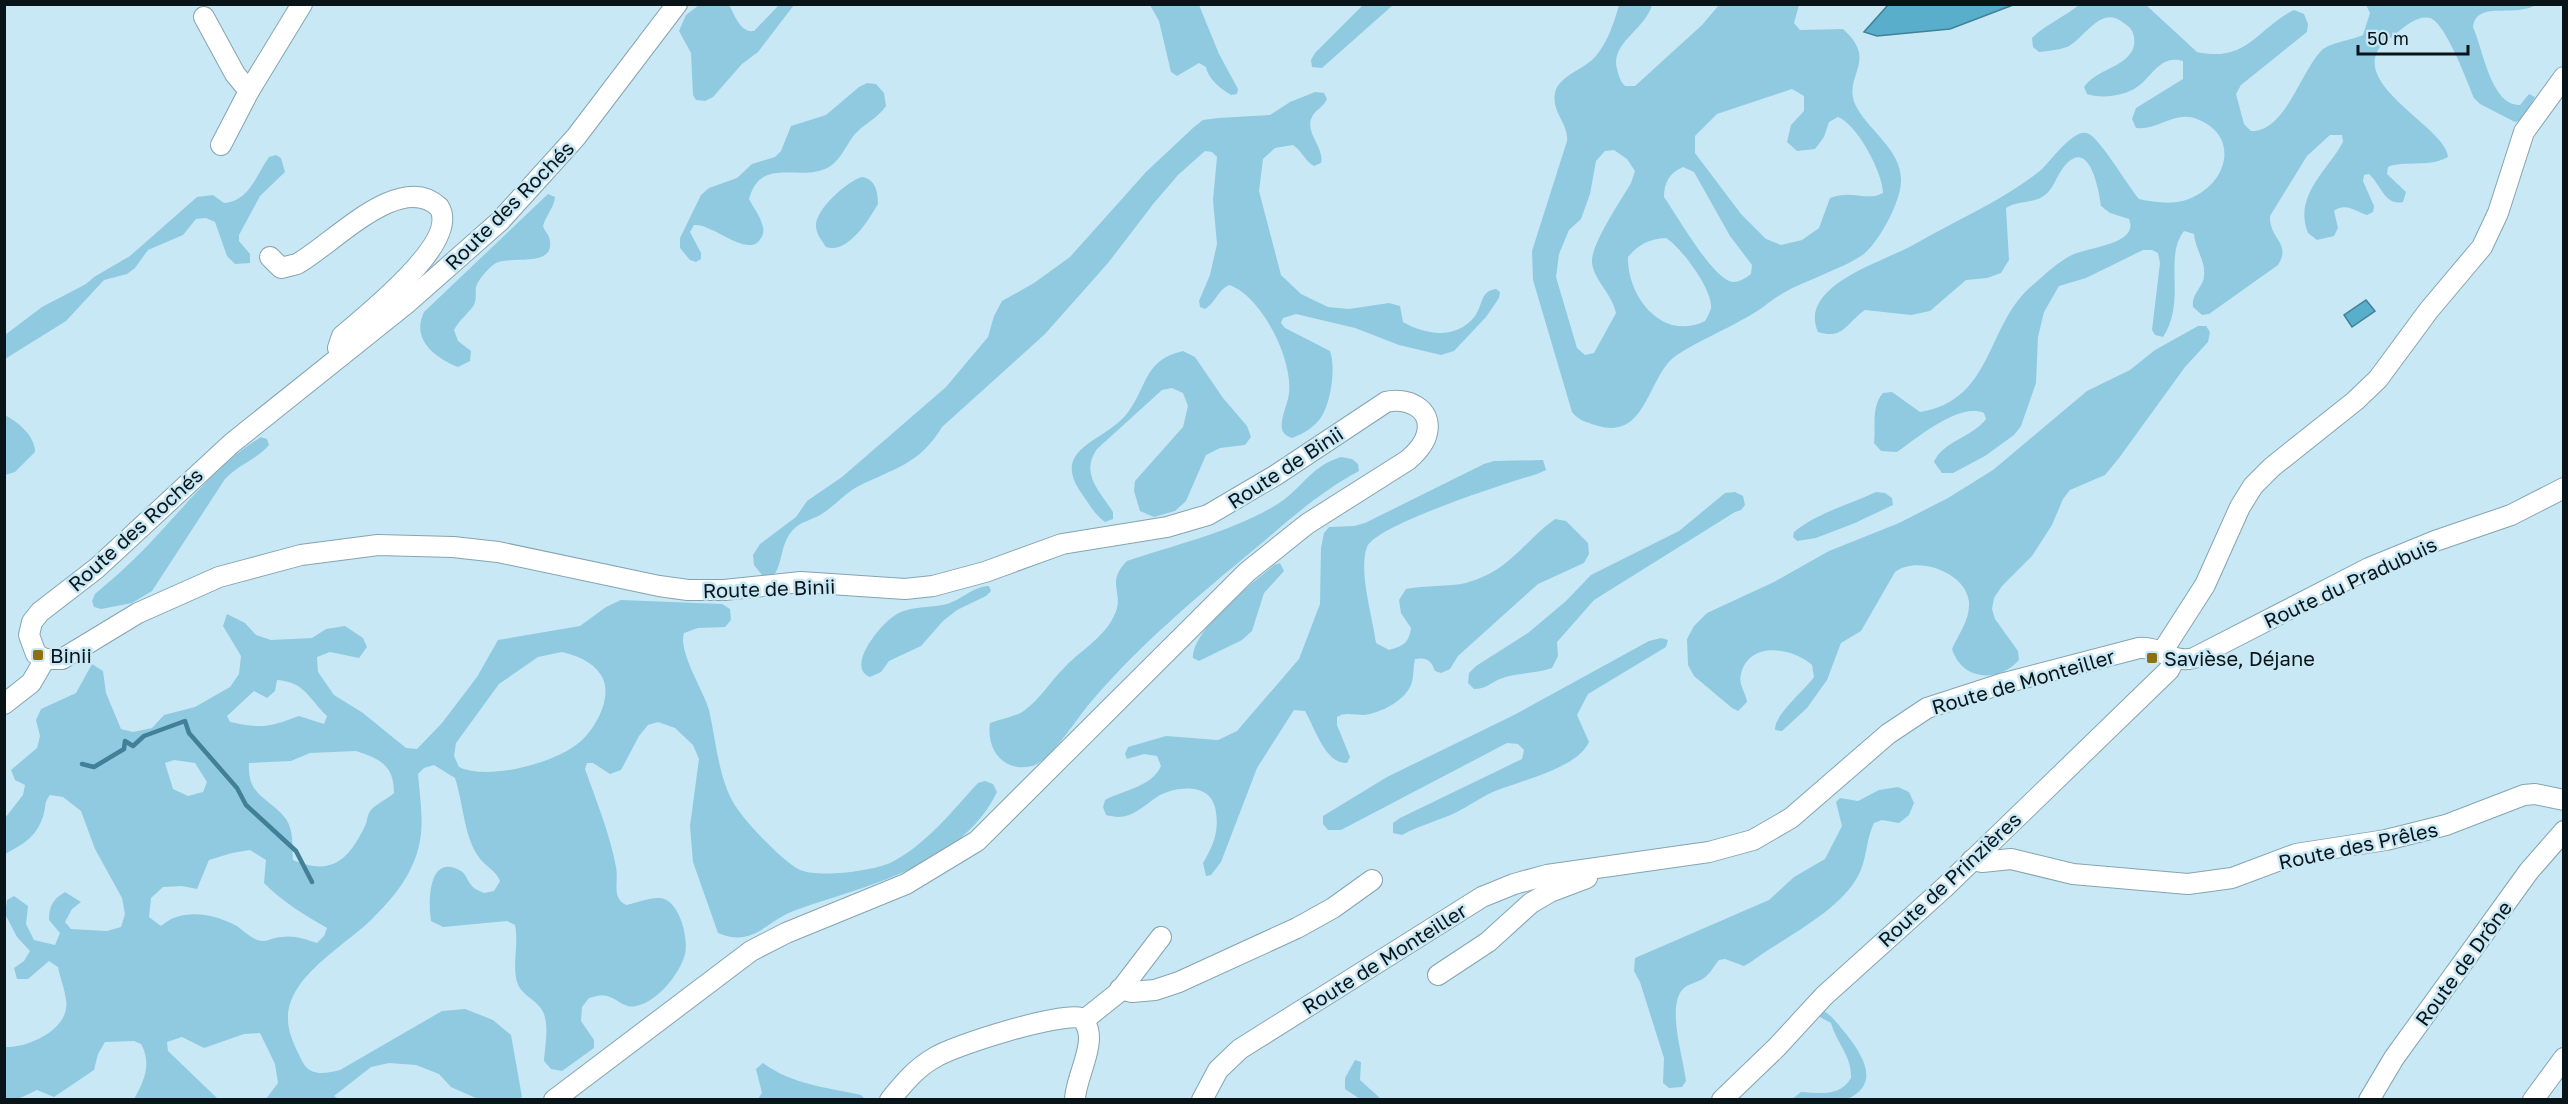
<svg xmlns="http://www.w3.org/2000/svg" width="2568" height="1104" viewBox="0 0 2568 1104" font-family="'Golos Text',sans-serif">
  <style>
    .green { fill: #90cae1; fill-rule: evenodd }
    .water { fill: #59aecc; stroke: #418096; stroke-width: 1.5 }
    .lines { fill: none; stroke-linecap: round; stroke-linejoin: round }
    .stream { stroke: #418096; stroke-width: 4.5 }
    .minor-casing { stroke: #85a4b0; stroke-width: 22 }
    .minor { stroke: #fff; stroke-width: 20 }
    .poi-dot { fill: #8e7013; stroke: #c8e8f5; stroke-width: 2 }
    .labels { text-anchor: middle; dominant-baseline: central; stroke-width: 5; stroke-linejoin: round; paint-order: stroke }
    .street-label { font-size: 20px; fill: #091419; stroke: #c8e8f5 }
    .poi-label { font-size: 20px; fill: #091419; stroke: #c8e8f5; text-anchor: start }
  </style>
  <rect width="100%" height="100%" fill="#c8e8f5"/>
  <g class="green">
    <path d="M699,5H729C735,15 740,33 754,31L779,5H794L758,52L742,64L713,97L705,101L696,100L693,95L691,53L679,31L686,15Z"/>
    <path d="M1150,5H1199L1219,54L1238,89L1237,94L1231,95C1221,89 1208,79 1206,67L1199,63L1177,76L1171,72L1159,21Z"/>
    <polygon points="1363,5 1393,5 1322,68 1312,67 1311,60 1315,53"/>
    <path d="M1619,5H1652C1645,30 1610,43 1617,69C1619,76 1620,81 1625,86H1635L1702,25L1719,5H1799L1794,23L1800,30L1843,29C1879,61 1843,75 1855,104C1866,129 1902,149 1901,181C1901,201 1880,240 1865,253C1851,265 1805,281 1787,291C1773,298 1762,309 1749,316C1725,330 1700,340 1677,355C1647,374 1648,443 1595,425C1586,422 1578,420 1572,412L1533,280L1532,251L1567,141C1569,124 1551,112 1555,93C1558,76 1585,69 1596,56C1608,41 1614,23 1619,5ZM1792,89L1804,96V111L1791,125L1787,142L1797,151L1815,149L1824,137L1829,122L1838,117C1857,124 1883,173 1883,193C1867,202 1851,189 1830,198L1819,228L1802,240L1781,245L1766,239L1741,214L1695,153V136L1717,114ZM1614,150L1627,159L1635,171L1631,183C1622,199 1590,245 1592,263C1594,280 1612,294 1616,313L1594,353L1585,355L1577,348L1556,277L1559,254L1569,230L1581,219L1590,194L1596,161L1605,151ZM1683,167L1694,172L1730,236L1752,265L1751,274C1744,279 1737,284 1729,281C1709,272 1678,217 1664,197C1664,183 1669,173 1683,167ZM1666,238C1681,247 1713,290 1711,308C1710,312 1707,318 1705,321C1663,342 1627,297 1628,257C1639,244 1649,239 1666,238Z"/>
    <path d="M2079,5H2146L2197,52C2248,63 2258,27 2294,10L2304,14L2308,24L2307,32L2241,85L2236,94L2244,124L2251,131C2285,132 2300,73 2321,51C2328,43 2352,40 2363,35L2370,13L2366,5H2536C2512,18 2477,0 2473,27C2483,49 2491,106 2520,105L2529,94L2535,97L2522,120L2515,122L2480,104L2474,98C2468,83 2445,22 2430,18C2419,15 2406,25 2398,32C2392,37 2385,42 2380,47C2351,86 2448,129 2448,157C2429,168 2403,160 2388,167L2387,174L2406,192L2403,202C2385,206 2381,185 2369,174L2364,175L2363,181L2374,206L2373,212L2367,215C2356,211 2344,202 2334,211L2338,228L2334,236L2317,240L2308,233C2293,196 2328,170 2343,142L2342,135H2330L2307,156L2270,216C2269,239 2292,243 2278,265L2209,314L2202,315L2193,307C2191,294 2203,288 2204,276C2206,261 2195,249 2194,234L2184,231C2163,258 2187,300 2163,337L2155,335L2152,330L2160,263L2158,253L2152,250H2143L2086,278L2059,286L2044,312L2038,337L2036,383L2021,426L2014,435L1985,456L1953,473H1942L1934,462C1943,441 1973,437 1986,419L1984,413C1959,402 1916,439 1897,452L1881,451L1874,443C1876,426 1871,406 1883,393L1892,392L1920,412C1995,400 1985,323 2034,284C2045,274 2057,263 2070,256C2086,247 2140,245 2129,219L2110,213L2101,206C2099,190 2089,134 2063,168C2056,177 2054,188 2045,195C2034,204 2018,200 2006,208L2009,260L2001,273L1987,278L1966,280L1930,311L1911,315L1865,310C1846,323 1844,340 1818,332C1797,285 1886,261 1915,244C1956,220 2004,200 2041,170C2051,161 2075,126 2089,134C2100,139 2128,186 2139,199C2158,203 2179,206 2197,195C2230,177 2237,134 2197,119C2175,110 2157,131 2136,128L2132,119L2136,108L2183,79V61C2160,54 2153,76 2137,87C2125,96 2100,99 2087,94L2084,87C2096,70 2122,68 2132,51C2135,45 2135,39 2133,33C2131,27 2126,25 2121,21C2100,6 2083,40 2067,47C2058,50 2048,51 2039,52L2033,47L2032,38C2045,25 2064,17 2079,5Z"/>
    <path d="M867,83L876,84L884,93L886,106C877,119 865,123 855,134C845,146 840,163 825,169C795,181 761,157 749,199C753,207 760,216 762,224C764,228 764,234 761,238C749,260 713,223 694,225L690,232L701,253V259L696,262L690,260L680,248V238L701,195L709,188L737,178L752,164L775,157L781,151L791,126L826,115L859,87Z"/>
    <path d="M1315,92L1324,93L1327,99C1324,107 1315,110 1312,117C1304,132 1325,148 1321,163L1314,166C1305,161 1302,151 1293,145L1275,148L1263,159L1259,191L1281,275L1301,294L1328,307L1349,309L1389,303L1400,306L1403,322C1425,335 1457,340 1475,316C1483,305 1480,291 1496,289L1500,292L1499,298L1486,317L1454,351L1441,355L1399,345L1355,328L1296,314L1283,318L1281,323L1285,328L1330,351C1336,368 1331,400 1322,416C1315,427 1303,434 1292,438C1287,436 1283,434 1282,429C1280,418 1288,404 1289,393C1293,359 1261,295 1229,285C1217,291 1216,302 1205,309L1200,307L1199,301L1210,275L1217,244L1213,200L1217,157L1212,152L1205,151L1178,175L1154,203L1108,263L1045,334L942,427C919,465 894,468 857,487C844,494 834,507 820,515C813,519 802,522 796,527C779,541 784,564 773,576L762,575L754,565L753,555L760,544L796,517L807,501L842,477L946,387L988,337L994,316L1002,301L1034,283L1070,257L1146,172L1194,127L1203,120L1218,118L1270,115L1290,102Z"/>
    <path d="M276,155L281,158L285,172L260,196L239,235V241L250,254V263L235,264L227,256L215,222L206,218L196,219L183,235L148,250L135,268L127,274L104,280L66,321L5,359V335L42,307L86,284L94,277L130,256L197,197L213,195L224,203C250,201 257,173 269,157Z"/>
    <path d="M862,177C875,179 878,191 878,204C868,221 848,254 826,247C822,241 816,234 816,226C815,210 847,181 862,177Z"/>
    <path d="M548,194L555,197C554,208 546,215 543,226C544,230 548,234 549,237C559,271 506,253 493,265C487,270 478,280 476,287C475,294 477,298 474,305C468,314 459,320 454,330L458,341L471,351L470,361L458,367C434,357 411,339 424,312Z"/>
    <path d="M2198,326H2206L2210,332L2208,342L2185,367L2119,458L2105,475L2070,490L2063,499L2052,525L2032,556L2002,586L1994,598L1992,609L1995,619L2018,651L2019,660C1999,683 1962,681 1952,649C1959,633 1970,620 1969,602C1966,572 1917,555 1895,572L1861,631L1841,643L1827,680L1807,708L1782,731L1775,730C1774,715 1804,691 1814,677L1812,665C1791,647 1749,641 1741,674C1738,685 1746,692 1747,702L1738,711L1732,708L1694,676L1688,665L1687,639L1694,626L1707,613L1774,582L1829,551L1899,523L1948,498L1993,470L2087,391L2130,370L2155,350Z"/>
    <path d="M1183,351L1195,357L1223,398L1247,426L1251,437L1245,445L1220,448L1206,455L1186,501L1175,511L1154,517L1140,511L1134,491L1135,481L1183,427L1188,406L1183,393L1172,388L1162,390L1097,449C1080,474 1099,490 1113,512V519L1105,522C1095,515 1089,504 1082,494C1050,449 1101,443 1125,416C1148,389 1142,360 1183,351Z"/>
    <path d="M5,415C18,422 35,436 35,452L15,472L5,475Z"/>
    <path d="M261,437L267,439L269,445C256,460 239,464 225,479L152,591L132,603L101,609L94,607L92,601L95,594C106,584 119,574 130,563C171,525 212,466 261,437Z"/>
    <path d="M1341,457L1352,459L1358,464L1359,471C1321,491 1289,520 1257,547C1198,596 1139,645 1090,703C1077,718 1050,762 1032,766C1003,773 986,749 990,723C1001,719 1016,717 1025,710C1040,699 1050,682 1063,669C1079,651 1103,639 1114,616C1126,593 1104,584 1127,561C1174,545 1227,533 1271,508C1300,493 1309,466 1341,457Z"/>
    <path d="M1543,460L1546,470L1537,474C1510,482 1375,525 1367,547C1358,571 1373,618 1376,643L1389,650C1403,646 1409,643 1411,628L1401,613L1399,600L1406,589C1426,585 1449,587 1466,583C1510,571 1522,543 1555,519L1566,521L1588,543L1589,554L1584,563L1538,584L1458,656L1450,669L1441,673L1435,671C1431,660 1427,657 1415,659C1413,666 1414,674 1412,682C1407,700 1381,713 1364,715C1354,715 1345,712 1337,717V725L1350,757L1347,763C1325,764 1315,728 1305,711L1294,710L1257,768L1221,862L1211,875L1206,876L1203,863C1214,844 1220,830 1215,807C1209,783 1178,786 1160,795C1150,801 1140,811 1129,815C1121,818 1114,817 1106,815L1103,807L1105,800C1123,790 1152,787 1161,766L1157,756L1144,754L1127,759L1125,754L1128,747L1166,736L1218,740L1237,731L1299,659L1320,604L1321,548L1324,533L1329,527L1354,526L1365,523L1484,464L1494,461Z"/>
    <path d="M1735,492L1743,496L1745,505L1741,510L1735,512L1594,600L1557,642L1558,656L1552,668C1536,674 1517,672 1500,679C1490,683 1486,689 1474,689L1468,683L1469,673L1476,666L1528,633L1566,601L1591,575L1679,531L1725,493Z"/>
    <path d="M1876,492L1885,493L1892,498L1893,505L1855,523L1816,538L1797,541L1793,537L1794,532C1817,513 1848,505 1876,492Z"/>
    <path d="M1280,563L1284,571L1264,593L1252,631L1242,640L1199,661L1193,658C1193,628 1252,584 1274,565Z"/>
    <path d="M989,586L991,591L986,596L957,610L943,621L921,646L889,661L881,672L870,677C846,667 879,626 894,616C907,606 931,608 947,604C963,599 972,587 989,586Z"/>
    <path d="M621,600L722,604L730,609L731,620L725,627L698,628L684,633C678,652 703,689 709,710C716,740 718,775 733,802C742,819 783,862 800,870C820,878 871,871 890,863C925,846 952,811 978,783L985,781L993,784L997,792C961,866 867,885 796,910C765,921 754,948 718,933L693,862L690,826L699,759L693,745L675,728L658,722L648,725L639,736L621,770L610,774L593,763H587L585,769C596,800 610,834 616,867C619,882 611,897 626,905C636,903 648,898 658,898C679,897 689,938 685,954C680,974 657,1002 636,1006C624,1009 617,998 607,996C602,994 594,997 589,998L582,1007L581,1021L594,1040V1048L562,1071L551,1069L544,1061C545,1045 551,1018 539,1006C532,998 520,993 517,982C512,963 519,945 515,925L507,921L443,927L431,921C428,902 428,852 461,871C467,875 467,881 472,886C474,889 480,891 484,893L494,891L500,881C495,869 485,867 478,856C464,836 463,802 455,778L434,765L424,768L418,774C422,818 428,844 402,884C394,896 382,909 372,919C346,945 290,975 288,1016C287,1032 295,1046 301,1059C309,1077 324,1074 340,1070L442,1011L465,1009L493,1020L511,1035L522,1097L519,1099H478L451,1087L439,1074L416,1065L389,1063L371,1067L334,1096L339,1099H266L278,1083L275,1064L260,1033L244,1034L204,1048L182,1037L167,1042L168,1051L218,1099H134C144,1082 152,1063 141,1044L134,1041L105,1042L98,1054L94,1070L54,1097L37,1090L18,1099H5V1047C28,1048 71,1029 66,1000C65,989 60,978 58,967L49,961L28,979H17L14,968L24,961L30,951L17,937L5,914L7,900L14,896L28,906L26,924L34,940L55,945L60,933L49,920C49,906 53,899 65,892L81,902L72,909L65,922L71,929L107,931L121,927L125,914L122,898L95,849L81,811L63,797L50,795C44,803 46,805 44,813C38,836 24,844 5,854V818L23,795L25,785L15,780L11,770L37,748L40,736L36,720L41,709L76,693L92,664L103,671L106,693L121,729L133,732L152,728L164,715L195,707L230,687L239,674L241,656L223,626L227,614L245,623L256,635L271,640L312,638L326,629L345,626L363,638L367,647L359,658L330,652L317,657L318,672L334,695L363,713L406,748L417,749L442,723L477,677L498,640L580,626L606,607ZM562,652C577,656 592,661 601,675C614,695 596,728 581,741C557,763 488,781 459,767L454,756L456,743L499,684L538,657ZM277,680C305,682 308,698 327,716L324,724L299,716C269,727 262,729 230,722L227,716L254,691L267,698L275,691ZM356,751C380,759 394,765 394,793C388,799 373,805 369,813C367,817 367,822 365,826C348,861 331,876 293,860C292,846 294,831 286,819C269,797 247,797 249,763L291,761L310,753ZM174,760L195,763L207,782L203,792L188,796L173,789L165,763ZM250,850L266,860L264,883C280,900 306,916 327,928L324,936L317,943C305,939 294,935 281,937C275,937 268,941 263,941C251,940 244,930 235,925C212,913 181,908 161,926L149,917L151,898L163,887L182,886L197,889L209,860L232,853Z"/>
    <path d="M1661,638L1668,640L1666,647L1588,694L1577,715L1589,742C1577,769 1518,781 1493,792C1481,797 1469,806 1457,812C1438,821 1420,825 1402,835L1393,833V823L1400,818L1522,759L1524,750L1518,744L1507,743L1341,830H1328L1323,824V816L1387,777L1514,715L1649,641Z"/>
    <path d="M1898,787L1909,792L1914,803L1909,815L1899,823L1882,820L1874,823C1866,839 1867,860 1858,876C1839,912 1783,938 1751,962L1744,966L1725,959L1719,960C1714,966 1710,974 1704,978C1697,983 1689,983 1683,989C1666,1006 1684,1060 1686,1081L1682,1087L1669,1088L1663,1083L1664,1058L1640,982L1634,971L1635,958L1769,900L1794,877L1825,859L1842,826L1836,802L1840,798L1858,801L1879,790Z"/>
    <path d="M1821,1010C1832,1014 1839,1026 1847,1035C1863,1056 1881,1084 1847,1099C1836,1103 1804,1099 1791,1100L1801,1092C1820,1093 1840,1097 1851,1078C1852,1056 1837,1044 1831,1023L1818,1016Z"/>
    <polygon points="1355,1060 1361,1062 1360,1080 1381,1099 1360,1099 1345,1089 1345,1078"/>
    <path d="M763,1063C793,1085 826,1087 861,1095L865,1099H758L762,1093L756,1069Z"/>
  </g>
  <g class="water">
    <polygon points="1888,5 1888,4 2013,5 1950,29 1877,36 1864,32"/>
    <polygon points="2366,300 2375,311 2352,327 2344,315"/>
  </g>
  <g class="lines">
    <polyline class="stream" points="82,764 94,767 124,749 125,741 133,746 144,736 185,721 189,733 237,788 246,805 296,851 312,882"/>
    <g class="minor-casing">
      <g id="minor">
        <polyline points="204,17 235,74 249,91"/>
        <polyline points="221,145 249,91 302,4"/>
        <path d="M270,257L281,268L297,264C333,244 400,170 439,207C461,242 366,315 342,336L338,348L341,356"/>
        <polyline points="2162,652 2205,585 2240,507 2253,486 2272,467 2355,401 2378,379 2429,310 2482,247 2498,213 2524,132 2564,77"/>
        <polyline points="4,704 31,683 45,659"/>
        <polyline points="1972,860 1982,862 2011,859 2073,874 2188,884 2232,878 2296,854 2386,840 2446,825 2524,795 2535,794 2564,800"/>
        <polyline points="1438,975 1488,942 1531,903 1550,892 1587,878"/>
        <polyline points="1120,989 1132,992 1155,990 1179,982 1297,928 1333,908 1372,880"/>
        <polyline points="1084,1020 1119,992 1161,937"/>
        <path d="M554,1100L751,951L786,933L906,884L977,841L1247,572L1307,524L1408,460C1416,453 1425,444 1427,433C1433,408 1406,397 1386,402L1276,475L1208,515L1167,527L1062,544L985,572L933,586L905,589L801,582L724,590H688L659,586L498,552L453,547L378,545L301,555L219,577L138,613L62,659H45L36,654L29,635L32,622L40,612L97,568L232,443L406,304L500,221L576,137L677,4"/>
        <path d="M890,1100C903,1084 916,1068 934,1058C954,1045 1061,1012 1081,1018C1102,1037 1075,1076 1075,1100"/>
        <path d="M1202,1100L1218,1070L1240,1049L1482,897L1514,884L1547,875L1709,852L1753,840L1791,818L1888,734L1927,708L2001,684L2139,648C2160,646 2173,664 2194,658L2369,568L2435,541L2511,515L2564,488"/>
        <polyline points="1722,1100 1777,1047 1824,996 1945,887 2169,670 2175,659"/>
        <polyline points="2369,1100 2394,1058 2529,871 2564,831"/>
        <polyline points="2533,1100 2564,1058"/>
      </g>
    </g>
    <use href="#minor" class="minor"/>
  </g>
  <g class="poi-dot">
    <rect x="32" y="649" width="12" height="12" rx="3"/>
    <rect x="2146" y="652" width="12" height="12" rx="3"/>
  </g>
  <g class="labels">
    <g class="street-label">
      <text transform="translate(509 205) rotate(-45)">Route des Rochés</text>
      <text transform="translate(1285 467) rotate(-33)">Route de Binii</text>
      <text transform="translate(135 529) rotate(-42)">Route des Rochés</text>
      <text transform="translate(2350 582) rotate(-25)">Route du Pradubuis</text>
      <text transform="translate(769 588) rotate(-2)">Route de Binii</text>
      <text transform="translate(2023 681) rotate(-16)">Route de Monteiller</text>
      <text transform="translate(2358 845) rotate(-12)">Route des Prêles</text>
      <text transform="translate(1949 879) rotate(-43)">Route de Prinzières</text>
      <text transform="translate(1384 958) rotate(-32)">Route de Monteiller</text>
      <text transform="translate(2463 963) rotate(-54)">Route de Drône</text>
    </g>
    <g class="poi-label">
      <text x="50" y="655">Binii</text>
      <text x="2164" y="658">Savièse, Déjane</text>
    </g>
  </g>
  <rect width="2568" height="1104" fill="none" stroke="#091419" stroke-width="12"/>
  <path d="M2358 45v9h110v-9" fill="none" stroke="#091419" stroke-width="3"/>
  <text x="2367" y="45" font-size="18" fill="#091419" stroke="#c8e8f5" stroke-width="4.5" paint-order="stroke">50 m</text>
</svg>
